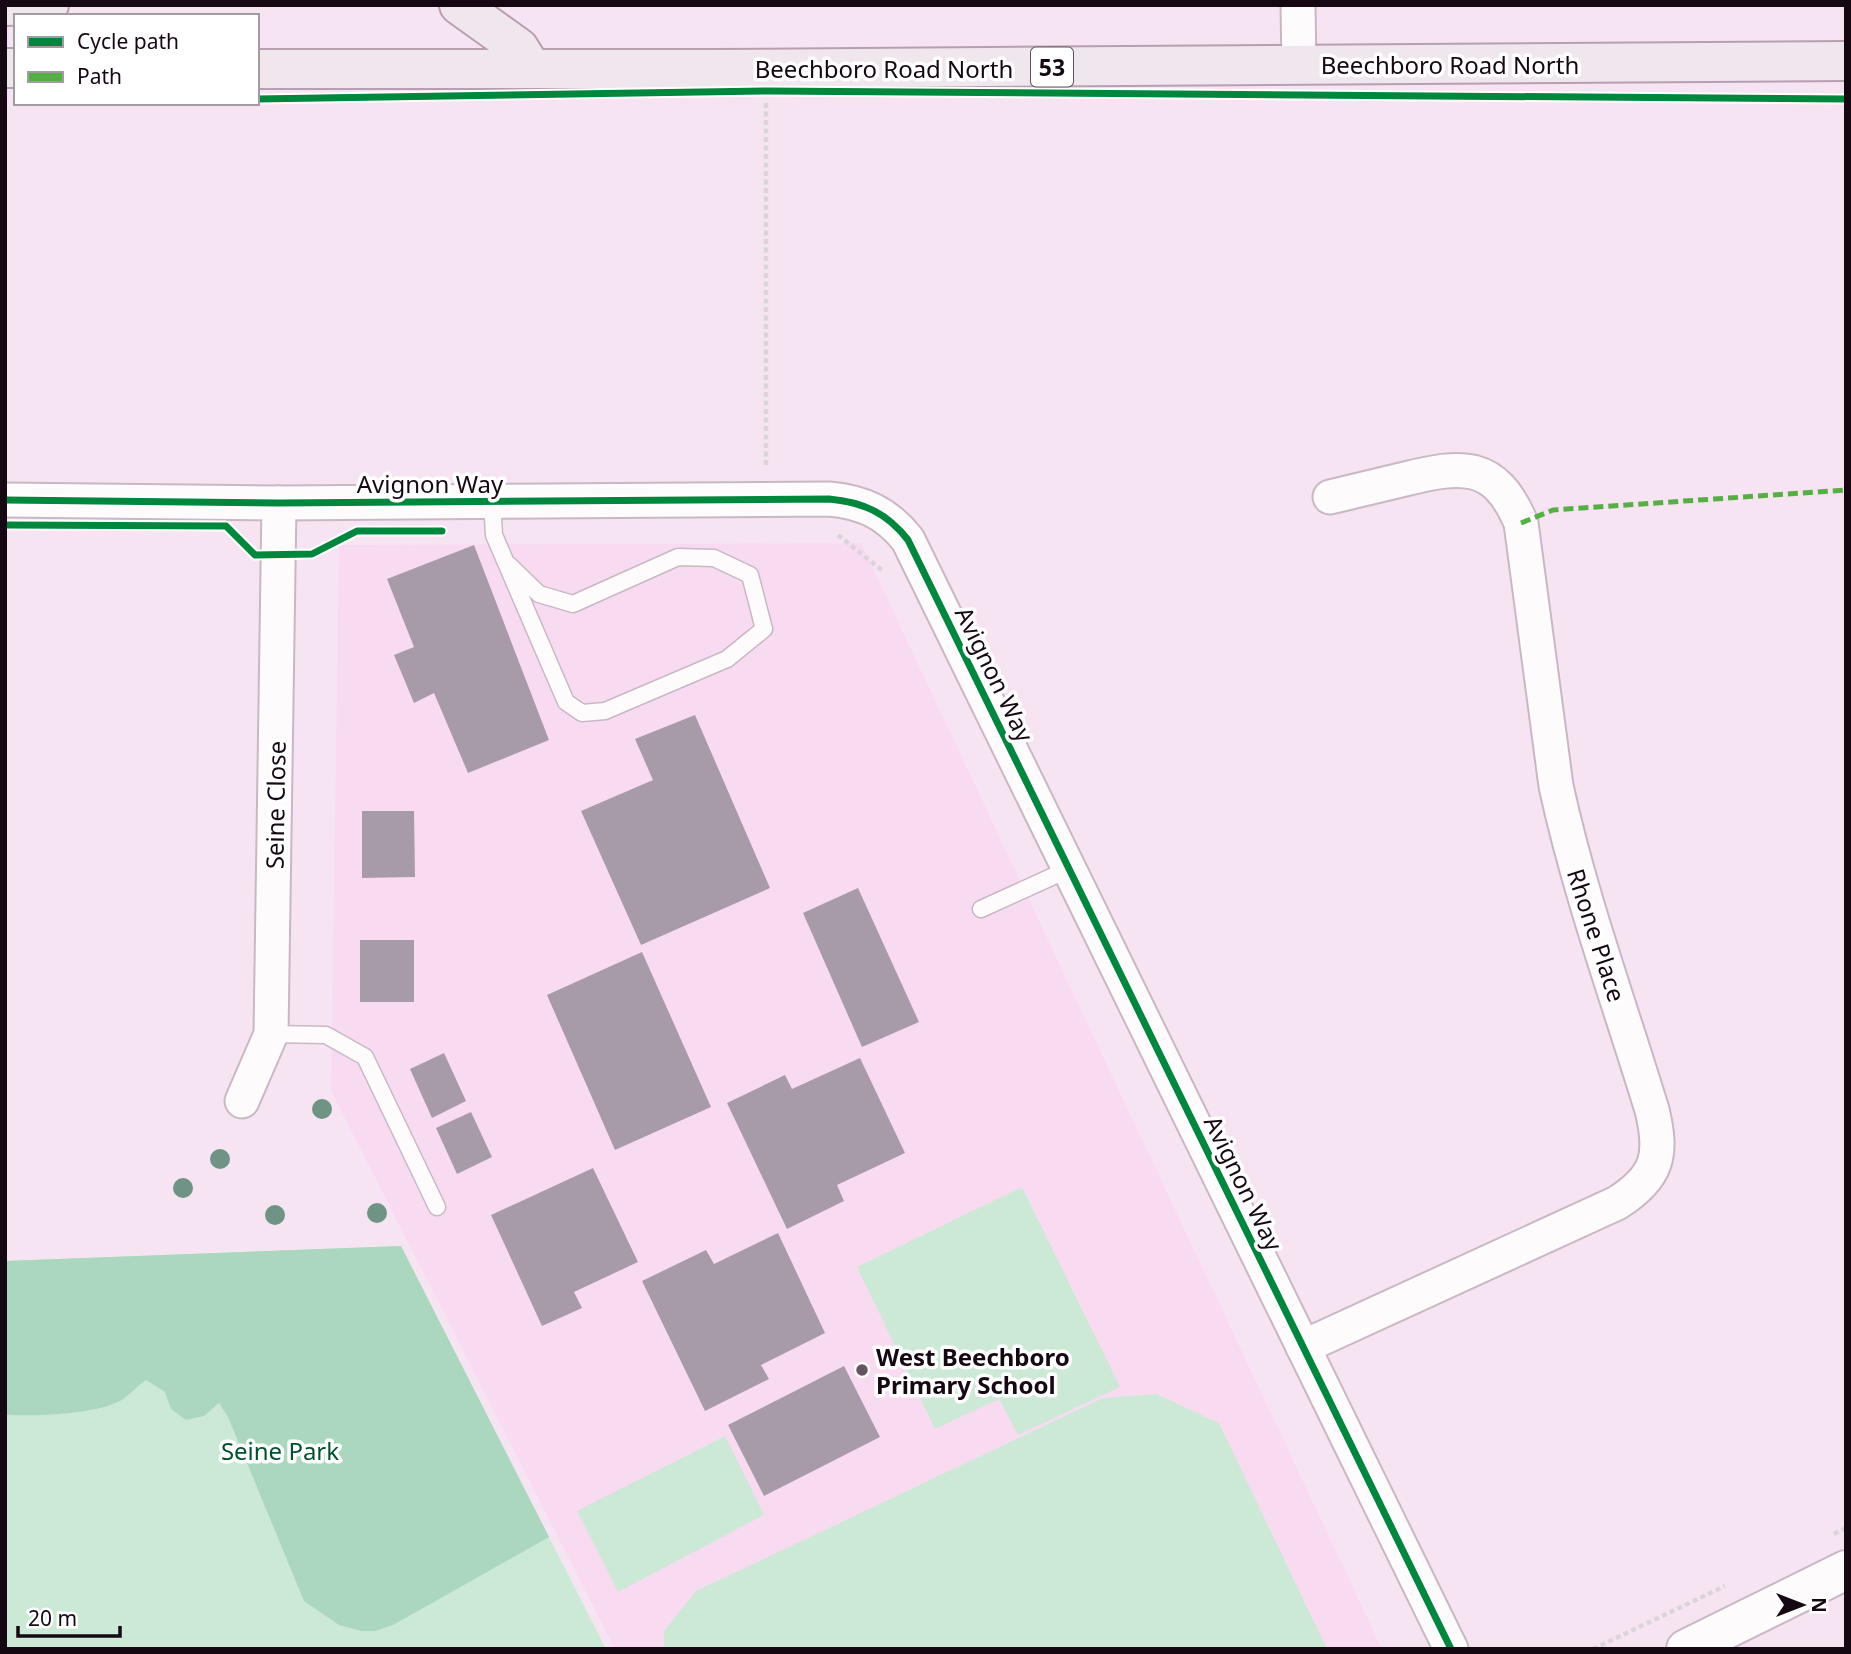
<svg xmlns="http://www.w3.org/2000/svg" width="1851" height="1654" viewBox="0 0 1851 1654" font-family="'Noto Sans',sans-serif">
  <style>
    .built { fill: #f9dbf1 }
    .green { fill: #cce9d6 }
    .forest { fill: #aad7bd }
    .building { fill: #a89ba8 }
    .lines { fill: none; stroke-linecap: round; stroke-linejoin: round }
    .service-casing { stroke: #c8b8c4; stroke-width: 19 }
    .minor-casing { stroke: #c8b8c4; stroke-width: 37 }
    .tertiary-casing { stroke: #c8b8c4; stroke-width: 42 }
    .primary-casing { stroke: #b79fb1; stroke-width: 42 }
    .path { stroke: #dbd5d9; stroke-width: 4.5; stroke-dasharray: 5 3.5; stroke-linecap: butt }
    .service { stroke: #fefbfd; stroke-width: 16 }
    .minor { stroke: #fefbfd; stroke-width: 33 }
    .tertiary { stroke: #fefbfd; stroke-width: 38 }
    .primary { stroke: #f0e6ee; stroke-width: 38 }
    .quiet { stroke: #55b044; stroke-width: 5; stroke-dasharray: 10 5; stroke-linecap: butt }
    .cycleway-casing { stroke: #fff; stroke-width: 11 }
    .cycleway { stroke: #00873e; stroke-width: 7 }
    .tree { fill: #6f9485 }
    .poi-dot { fill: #645560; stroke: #fff; stroke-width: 2.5 }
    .labels { text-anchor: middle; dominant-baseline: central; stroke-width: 7; stroke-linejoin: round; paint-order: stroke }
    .shield { fill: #fff; stroke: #5b5259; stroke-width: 2 }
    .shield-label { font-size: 23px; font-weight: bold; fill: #150812 }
    .street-label { font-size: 24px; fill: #150812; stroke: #fff }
    .poi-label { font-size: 24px; font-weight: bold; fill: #150812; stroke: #fff; text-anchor: start }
    .park-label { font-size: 24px; fill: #00522c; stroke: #fff }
  </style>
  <rect width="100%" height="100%" fill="#f7e4f2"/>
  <polygon class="built" points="861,543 1382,1649 615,1649 331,1091 339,545"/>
  <g class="green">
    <polygon points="1022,1187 1120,1387 1018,1435 999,1399 935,1429 857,1267"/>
    <polygon points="401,1246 606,1649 5,1649 5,1261"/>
    <polygon points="1156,1394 1219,1423 1327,1649 664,1649 664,1631 696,1591 1103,1398"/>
    <polygon points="725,1436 764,1515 618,1592 577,1511"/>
  </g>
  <path class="forest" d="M401,1246L549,1537L393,1625L375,1631H361L339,1625L304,1601L228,1417L219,1403L204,1416L186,1420L171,1409L165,1392L146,1380C137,1386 129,1396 120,1401C92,1415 36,1416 5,1415V1261Z"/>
  <g class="building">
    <polygon points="474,545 549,740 468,773 434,693 414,703 394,655 414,647 387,579"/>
    <polygon points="695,715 770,888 641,945 581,811 653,780 635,739"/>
    <polygon points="362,811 414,811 415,877 362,878"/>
    <polygon points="858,888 919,1022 862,1047 803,913"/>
    <rect x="360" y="940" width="54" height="62"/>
    <polygon points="642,952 711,1107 615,1150 547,995"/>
    <polygon points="444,1053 466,1101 432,1118 410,1069"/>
    <polygon points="860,1058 905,1153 837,1185 844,1201 787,1229 727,1103 785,1075 792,1089"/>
    <polygon points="471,1112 492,1157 457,1174 436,1128"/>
    <polygon points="593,1168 638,1262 574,1292 582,1308 542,1326 491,1215"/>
    <polygon points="778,1233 825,1333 761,1365 769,1379 705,1411 642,1281 706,1250 714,1264"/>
    <polygon points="844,1366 880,1437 764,1496 728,1425"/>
  </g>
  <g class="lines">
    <g class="service-casing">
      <g id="service">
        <polyline points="492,502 494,535 566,702 582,713 605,711 727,659 764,629 750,575 714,558 678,557 573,604 539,594 509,565"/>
        <polyline points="981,909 1069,869"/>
        <polyline points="271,1034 326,1035 365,1057 437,1207"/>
      </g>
    </g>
    <g class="minor-casing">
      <g id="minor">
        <polyline points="1298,5 1299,65"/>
        <path d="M5,500L279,503L829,499C863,502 887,513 908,540L1451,1649"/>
        <polyline points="242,1101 271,1034 279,503"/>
        <path d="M1303,1347L1617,1203C1658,1177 1663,1155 1652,1110C1619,1002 1580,896 1556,786L1521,523C1495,461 1462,465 1405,479C1380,485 1355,491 1330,497"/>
      </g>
    </g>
    <g class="tertiary-casing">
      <polyline id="tertiary" points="1686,1649 1846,1570"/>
    </g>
    <g class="primary-casing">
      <g id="primary">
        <polyline points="459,5 519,48 532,69"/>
        <polyline points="5,6 49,5"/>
        <polyline points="5,68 16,68"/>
        <polyline points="257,69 711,69 1846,61"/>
      </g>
    </g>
    <g class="path">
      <polyline points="766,103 766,468"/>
      <polyline points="838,535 883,571"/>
      <polyline points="1834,1534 1846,1528"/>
      <polyline points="1593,1649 1725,1586"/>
    </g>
    <use href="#service" class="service"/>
    <use href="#minor" class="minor"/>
    <use href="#tertiary" class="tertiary"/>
    <use href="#primary" class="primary"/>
    <polyline class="quiet" points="1521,523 1553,510 1846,490"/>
    <g class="cycleway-casing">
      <g id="cycleway">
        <polyline points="257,99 766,91 1846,99"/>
        <path d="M5,500L279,503L829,499C863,502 887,513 908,540L1451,1649"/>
        <polyline points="5,525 226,526 255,555 312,554 357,531 442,531"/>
      </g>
    </g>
    <use href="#cycleway" class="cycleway"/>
  </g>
  <g class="tree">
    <circle cx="322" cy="1109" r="10"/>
    <circle cx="220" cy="1159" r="10"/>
    <circle cx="183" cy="1188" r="10"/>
    <circle cx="377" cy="1213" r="10"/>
    <circle cx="275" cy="1215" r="10"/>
  </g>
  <circle class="poi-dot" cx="862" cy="1370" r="7"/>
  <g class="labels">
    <rect class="shield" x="1031" y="47.5" width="42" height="39" rx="5"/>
    <g class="shield-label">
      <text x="1052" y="67">53</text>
    </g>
    <g class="street-label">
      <text x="1450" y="64">Beechboro Road North</text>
      <text x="884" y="68">Beechboro Road North</text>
      <text x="430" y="483">Avignon Way</text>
      <text transform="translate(995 674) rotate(64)">Avignon Way</text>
      <text transform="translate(275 805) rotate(-89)">Seine Close</text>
      <text transform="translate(1597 935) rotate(72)">Rhone Place</text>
      <text transform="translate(1244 1183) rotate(64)">Avignon Way</text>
    </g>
    <g class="poi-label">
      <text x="876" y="1356">West Beechboro<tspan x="876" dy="28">Primary School</tspan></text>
    </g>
    <g class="park-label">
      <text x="280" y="1450">Seine Park</text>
    </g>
  </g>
  <rect width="1851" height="1654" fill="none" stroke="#150812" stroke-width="14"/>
  <rect x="14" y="14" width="245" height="91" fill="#ffffff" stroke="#a19ca0" stroke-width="2"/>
  <rect x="28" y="37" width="35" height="10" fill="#00873e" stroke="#a19ca0" stroke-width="2"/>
  <text x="77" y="49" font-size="21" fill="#150812">Cycle path</text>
  <rect x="28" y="72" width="35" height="10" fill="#55b044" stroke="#a19ca0" stroke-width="2"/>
  <text x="77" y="84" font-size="21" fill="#150812">Path</text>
  <g transform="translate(1802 1605) rotate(90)" stroke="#ffffff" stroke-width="5" paint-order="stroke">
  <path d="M0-5L12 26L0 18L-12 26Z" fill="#150812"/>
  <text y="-10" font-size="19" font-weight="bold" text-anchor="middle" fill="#150812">N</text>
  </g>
  <path d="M18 1626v10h102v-10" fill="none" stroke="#150812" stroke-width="3.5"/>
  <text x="28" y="1626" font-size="21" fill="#150812" stroke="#ffffff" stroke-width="5" paint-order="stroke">20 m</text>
</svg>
